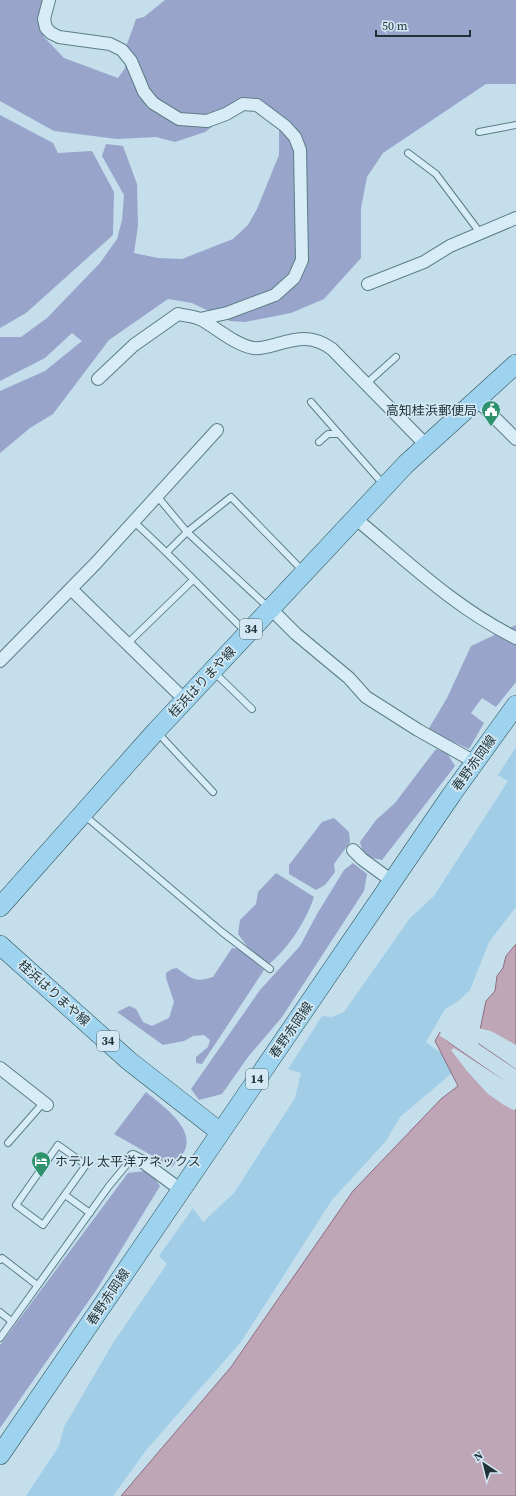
<svg xmlns="http://www.w3.org/2000/svg" width="516" height="1496" viewBox="0 0 516 1496" font-family="'Source Serif 4','Noto Sans JP',serif">
  <style>
    .green { fill: #98a4ca }
    .sand { fill: #a2cde7 }
    .water { fill: #bfa6b6; stroke: #8d6d80 }
    .pier { fill: #c4deec }
    .lines { fill: none; stroke-linecap: round; stroke-linejoin: round }
    .lane-casing { stroke: #5b7e86; stroke-width: 8 }
    .street-casing { stroke: #5b7e86; stroke-width: 14 }
    .primary-casing { stroke: #2f5054; stroke-width: 20 }
    .lane { stroke: #d7ecf7; stroke-width: 6 }
    .street { stroke: #d7ecf7; stroke-width: 12 }
    .primary { stroke: #9dd3ee; stroke-width: 19 }
    .labels { text-anchor: middle; dominant-baseline: central; stroke-width: 3.5; stroke-linejoin: round; paint-order: stroke }
    .shield { fill: #d3e8f4; stroke: #55696f; stroke-width: 1 }
    .shield-label { font-size: 12px; font-weight: bold; fill: #1f3336 }
    .poi-label { font-size: 13px; fill: #1f3336; stroke: #d3e8f4; text-anchor: end }
    .street-label { font-size: 13px; fill: #1f3336; stroke: #d3e8f4 }
  </style>
  <rect width="100%" height="100%" fill="#c4deec"/>
  <g class="green">
    <polygon points="0,0 47,0 42,10 44,37 64,58 118,78 125,68 126,47 136,19 144,17 165,0 516,0 516,84 486,84 383,153 367,177 361,208 361,258 324,299 291,313 245,322 230,321 192,303 168,299 109,340 53,414 30,428 0,453 0,391 45,371 82,341 72,333 45,358 0,381 0,337 21,337 47,318 100,263 117,239 122,220 124,195 102,156 106,144 123,146 137,184 138,226 134,253 158,258 182,259 233,239 248,225 257,209 279,155 279,120 258,102 228,115 205,132 175,142 156,137 117,139 54,131 0,101"/>
    <polygon points="0,115 53,143 58,153 92,151 114,192 113,235 26,313 0,328"/>
    <polygon points="516,625 516,682 496,707 482,698 471,713 484,723 469,749 428,730 447,698 471,646"/>
    <polygon points="436,749 447,753 455,766 382,860 364,856 360,842 376,820 395,803"/>
    <polygon points="334,818 349,832 350,842 334,864 335,872 325,885 316,890 289,874 289,865 322,822"/>
    <polygon points="353,863 367,874 364,891 282,1017 248,1057 222,1094 199,1100 191,1089 260,990 300,946 317,914 344,870"/>
    <path d="M276,873L314,897C306,921 288,949 268,965L250,950L238,934L240,920L256,904L258,892Z"/>
    <path d="M232,948L241,949L264,970L202,1064L196,1063V1057L208,1047L210,1040L204,1035L193,1036L184,1041L163,1045L117,1012L129,1006L136,1009L143,1022L152,1026L169,1018L174,1002L166,978V973L172,969L177,968C192,979 195,983 213,977Z"/>
    <path d="M146,1092C160,1104 195,1127 185,1150C182,1156 176,1162 172,1167L114,1134Z"/>
    <polygon points="145,1171 155,1179 160,1186 97,1289 0,1428 0,1345 128,1173"/>
  </g>
  <polygon class="sand" points="516,747 516,907 489,942 470,990 457,1002 445,1009 426,1042 459,1067 400,1117 386,1141 332,1200 241,1342 147,1449 113,1496 26,1496 59,1446 64,1427 113,1343 167,1264 159,1256 193,1208 203,1222 234,1193 295,1098 301,1073 288,1069 322,1016 332,1017 344,1012 410,918 434,896 508,781 498,775"/>
  <g class="water">
    <polygon points="516,944 516,1069 479,1044 480,1030 486,1001 495,991 497,976 503,968 506,956"/>
    <polygon points="440,1032 447,1041 516,1089 516,1496 121,1496 231,1367 353,1191 441,1099 458,1086 435,1041"/>
  </g>
  <g class="pier">
    <polygon points="478,1028 491,1031 516,1045 516,1069 477,1042"/>
    <polygon points="438,1031 441,1031 448,1039 516,1086 516,1109 513,1110 504,1105 488,1094 467,1071 451,1050 454,1048 505,1081 439,1035 441,1033"/>
  </g>
  <g class="lines">
    <g class="lane-casing">
      <g id="lane">
        <polyline points="479,132 516,125"/>
        <polyline points="408,153 436,174 481,234"/>
        <polyline points="366,384 396,357"/>
        <polyline points="311,402 384,485"/>
        <polyline points="319,442 328,434 339,434"/>
        <polyline points="157,496 187,532 269,608"/>
        <path d="M134,522C173,557 208,595 246,632"/>
        <polyline points="167,552 187,532 231,497 303,571"/>
        <polyline points="127,644 193,580"/>
        <polyline points="214,672 252,709"/>
        <polyline points="157,732 213,792"/>
        <polyline points="84,815 222,932 270,969"/>
        <polyline points="8,1143 44,1102"/>
        <polygon points="58,1145 86,1165 43,1225 16,1205"/>
        <polyline points="65,1195 90,1213"/>
        <polyline points="0,1260 2,1258 37,1285"/>
        <polyline points="0,1312 11,1321"/>
        <polyline points="0,1338 109,1186 133,1157"/>
      </g>
    </g>
    <g class="street-casing">
      <g id="street">
        <polyline points="49,0 44,19 46,28 51,33 59,37 110,44 122,50 131,61 144,92 153,103 179,119 207,121 226,114 243,104 257,105 285,126 295,137 300,150 302,260 294,278 275,295 227,313 200,319"/>
        <polyline points="368,284 424,262 450,246 516,218"/>
        <path d="M98,379L134,345L178,314C185,316 195,316 202,320C218,329 234,344 253,348C260,349 267,347 274,345C296,339 311,334 332,349L426,445"/>
        <polyline points="477,400 516,439"/>
        <path d="M355,518C407,561 455,608 516,638"/>
        <polyline points="71,589 185,700"/>
        <polyline points="270,608 296,634 349,678 366,697 418,730 475,762"/>
        <polyline points="0,661 96,563 217,430"/>
        <polyline points="353,850 362,859 392,881"/>
        <polyline points="0,1068 47,1105"/>
        <polyline points="133,1157 143,1162 181,1190"/>
      </g>
    </g>
    <g class="primary-casing">
      <g id="primary">
        <polyline points="0,907 156,731 406,464 516,364"/>
        <polyline points="0,945 128,1060 220,1132"/>
        <polyline points="0,1455 452,794 516,705"/>
      </g>
    </g>
    <use href="#lane" class="lane"/>
    <use href="#street" class="street"/>
    <use href="#primary" class="primary"/>
  </g>
  <defs>
    <g id="civic-pin" transform="scale(1)"><path d="M0 17L-7.5 6A9.5 9.5 0 1 1 7.5 6Z" fill="#2e926e" stroke="#d3e8f4"/><path d="M-.6-6.5H3V-4.5H.6V-3L4-1V1h2V6H-6V1h2V-1L-.6-3ZM-1.2 2.5V6h2.4V2.5Z" fill="#fff"/></g>
    <g id="hotel-pin" transform="scale(1)"><path d="M0 17L-7.5 6A9.5 9.5 0 1 1 7.5 6Z" fill="#2e926e" stroke="#d3e8f4"/><path d="M-6-4.5h1.5V1H6V5H4.5V3h-9V5H-6ZM-4 0a1.8 1.8 0 1 1 3.6 0ZM.5 0V-2.5h3Q6-2.5 6 0Z" fill="#fff"/></g>
  </defs>
  <g fill-rule="evenodd">
    <use href="#civic-pin" x="491" y="410"/>
    <use href="#hotel-pin" x="41" y="1161"/>
  </g>
  <g class="labels">
    <g class="shield">
      <rect x="240" y="619" width="22" height="20" rx="3"/>
      <rect x="97" y="1031" width="22" height="20" rx="3"/>
      <rect x="246" y="1069" width="22" height="20" rx="3"/>
    </g>
    <g class="shield-label">
      <text x="251" y="629">34</text>
      <text x="108" y="1041">34</text>
      <text x="257" y="1079">14</text>
    </g>
    <g class="poi-label">
      <text x="477" y="410">高知桂浜郵便局</text>
      <text x="55" y="1161" text-anchor="start">ホテル 太平洋アネックス</text>
    </g>
    <g class="street-label">
      <text transform="translate(202 682) rotate(-47)">桂浜はりまや線</text>
      <text transform="translate(474 763) rotate(-54)">春野赤岡線</text>
      <text transform="translate(54 993) rotate(42)">桂浜はりまや線</text>
      <text transform="translate(291 1030) rotate(-55)">春野赤岡線</text>
      <text transform="translate(108 1297) rotate(-56)">春野赤岡線</text>
    </g>
  </g>
  <g transform="translate(484 1464) rotate(325)" stroke="#d3e8f4" stroke-width="3" paint-order="stroke">
  <path d="M0-3L7 15L0 10L-7 15Z" fill="#1f3336"/>
  <text y="-6" font-size="11" font-weight="bold" text-anchor="middle" fill="#1f3336">N</text>
  </g>
  <path d="M376 30v6h94v-6" fill="none" stroke="#1f3336" stroke-width="2"/>
  <text x="382" y="30" font-size="12" fill="#1f3336" stroke="#d3e8f4" stroke-width="3" paint-order="stroke">50 m</text>
</svg>
